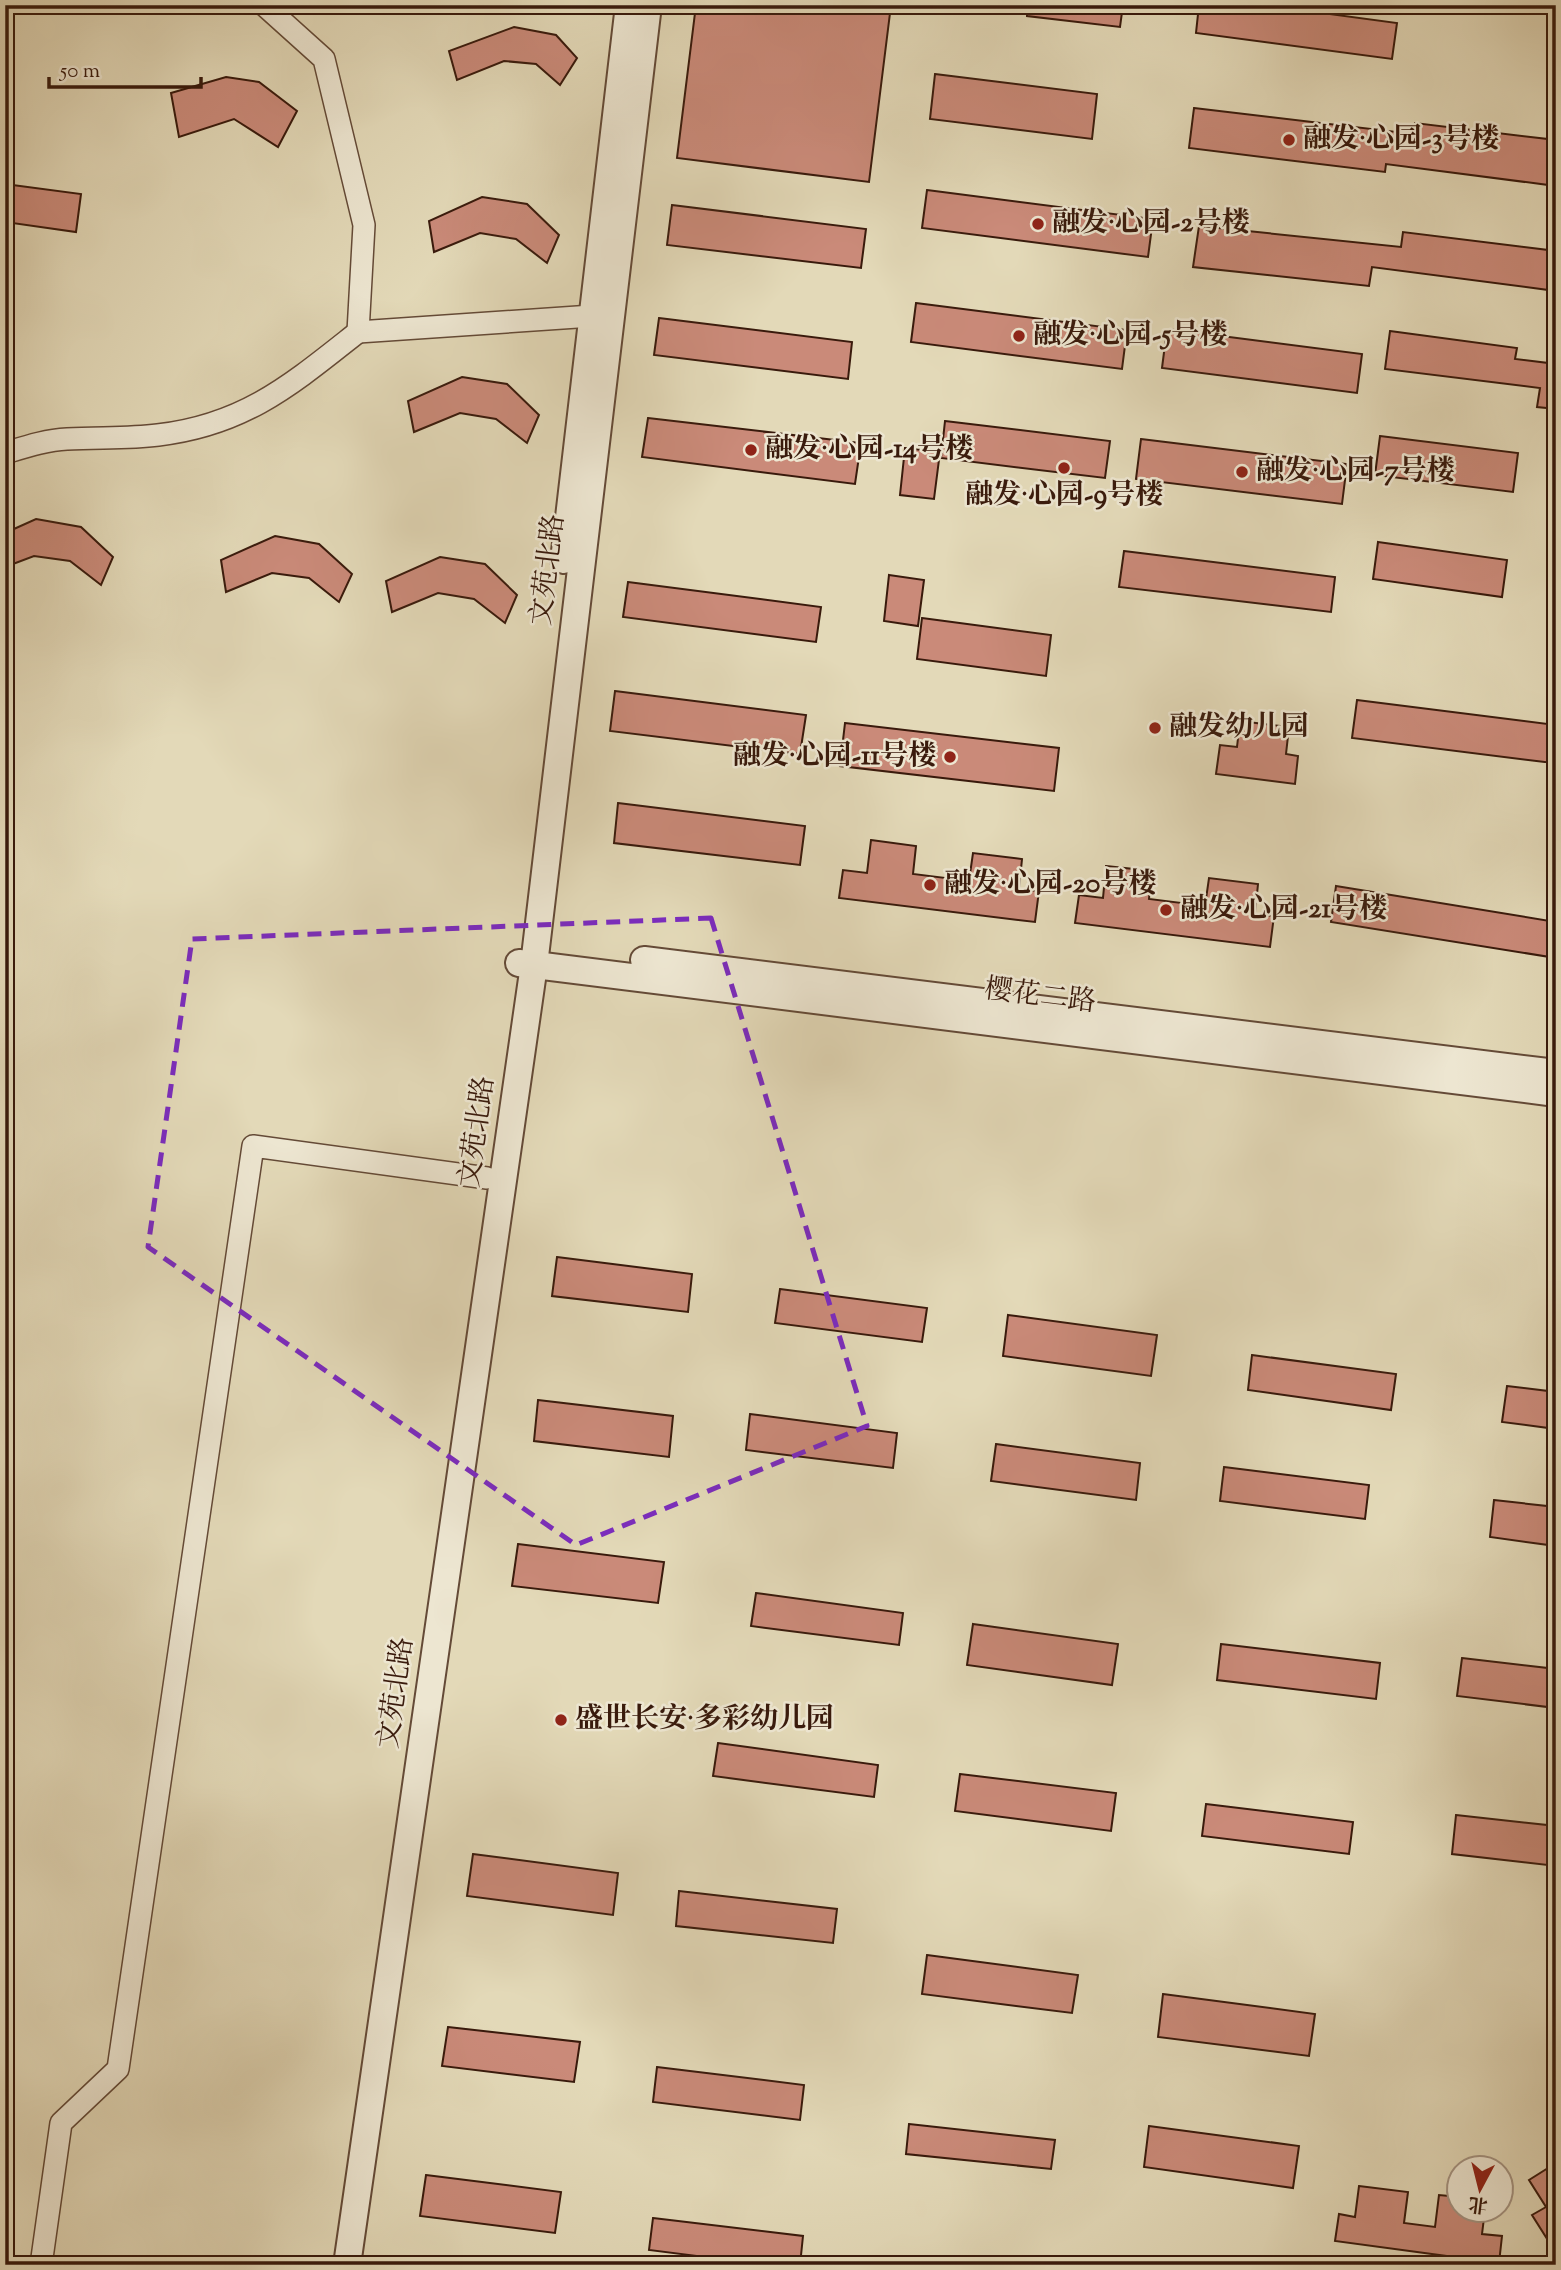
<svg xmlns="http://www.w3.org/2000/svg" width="1561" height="2270" viewBox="0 0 1561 2270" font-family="'Sorts Mill Goudy','Noto Serif SC',serif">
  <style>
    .building { fill: #ca8a79; stroke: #391a0c; stroke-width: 2 }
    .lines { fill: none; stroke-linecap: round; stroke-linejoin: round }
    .minor-casing { stroke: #644a37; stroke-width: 24 }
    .tertiary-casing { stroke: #644a37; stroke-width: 30 }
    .minor { stroke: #ede6d1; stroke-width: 21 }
    .tertiary { stroke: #ede6d1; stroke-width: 26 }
    .marked { fill: none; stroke: #7b2cbf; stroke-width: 5; stroke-dasharray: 14 9; stroke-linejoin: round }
    .poi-dot { fill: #8f2418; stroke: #ede6d1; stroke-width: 2.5 }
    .labels { text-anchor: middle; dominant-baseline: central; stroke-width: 5; stroke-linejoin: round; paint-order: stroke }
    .poi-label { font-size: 28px; font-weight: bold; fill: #391a0c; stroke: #ede6d1; text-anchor: start }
    .street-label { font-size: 28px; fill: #391a0c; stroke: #ede6d1 }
  </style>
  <rect width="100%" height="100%" fill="#e3d9b8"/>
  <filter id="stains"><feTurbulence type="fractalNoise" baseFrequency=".00286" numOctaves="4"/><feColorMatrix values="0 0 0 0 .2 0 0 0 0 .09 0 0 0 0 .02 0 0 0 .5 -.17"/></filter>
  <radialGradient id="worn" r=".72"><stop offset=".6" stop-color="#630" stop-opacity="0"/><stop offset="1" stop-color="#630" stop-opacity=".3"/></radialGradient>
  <g class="building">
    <polygon points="696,5 891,5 869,182 677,158"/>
    <polygon points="1027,5 1123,5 1120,27 1027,16"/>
    <polygon points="1199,5 1262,5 1397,23 1392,59 1196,33"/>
    <polygon points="514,27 556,35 577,58 560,85 536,64 504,61 457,80 449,51"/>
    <polygon points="935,74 1097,94 1092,139 930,119"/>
    <polygon points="226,77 259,82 297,111 278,147 234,119 179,137 171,93"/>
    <polygon points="1194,108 1413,134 1415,123 1556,140 1556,186 1386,164 1385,172 1189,148"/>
    <polygon points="5,184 81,194 76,232 5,222"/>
    <polygon points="927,190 1153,219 1148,257 922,228"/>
    <polygon points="482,197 527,204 559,235 547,263 516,239 480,233 434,252 429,221"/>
    <polygon points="672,205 866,229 861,268 667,245"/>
    <polygon points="1199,226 1401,247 1403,232 1556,251 1556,291 1372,267 1369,286 1193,267"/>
    <polygon points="916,303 1127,330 1122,369 911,342"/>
    <polygon points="659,318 852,342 848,379 654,355"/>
    <polygon points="1167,329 1362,354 1357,393 1162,368"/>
    <polygon points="1390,331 1517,348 1515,359 1556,364 1556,409 1537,407 1540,388 1385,369"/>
    <polygon points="462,377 507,384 539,415 527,443 496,419 460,413 414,432 408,401"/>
    <polygon points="648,418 861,443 855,484 642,457"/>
    <polygon points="945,421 1110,441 1105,478 941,458"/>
    <polygon points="1380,436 1518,453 1513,492 1375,475"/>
    <polygon points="1141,439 1347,464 1342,504 1136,479"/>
    <polygon points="905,448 940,452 934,499 900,495"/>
    <polygon points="36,519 81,527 113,557 101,585 70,561 34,556 5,567 5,533"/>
    <polygon points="275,536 319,544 352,574 339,602 309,578 272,573 226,592 221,560"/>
    <polygon points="1378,542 1507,560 1502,597 1373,579"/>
    <polygon points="1124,551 1335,577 1331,612 1119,587"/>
    <polygon points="440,557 485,564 517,595 505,623 474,599 438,593 392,612 386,581"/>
    <polygon points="889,575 924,580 918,626 884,621"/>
    <polygon points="628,582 821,607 816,642 623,617"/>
    <polygon points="922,618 1051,635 1046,676 917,659"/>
    <polygon points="615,691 806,715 800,754 610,731"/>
    <polygon points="1357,700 1556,725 1553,763 1352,738"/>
    <polygon points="1240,721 1289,727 1286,754 1298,756 1295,784 1216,774 1220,745 1237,747"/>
    <polygon points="845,723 1059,748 1054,791 840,766"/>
    <polygon points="618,803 805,826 800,865 614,843"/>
    <polygon points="871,840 916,846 913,874 969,881 973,853 1022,859 1019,889 1039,891 1035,922 839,898 843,870 867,873"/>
    <polygon points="1106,866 1152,871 1149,899 1205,906 1209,878 1258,884 1255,914 1274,916 1270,947 1075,923 1079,895 1103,898"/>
    <polygon points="1336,886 1556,922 1556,958 1331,922"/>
    <polygon points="557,1257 692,1274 688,1312 552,1296"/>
    <polygon points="780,1289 927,1308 922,1342 775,1323"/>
    <polygon points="1008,1315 1157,1335 1151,1376 1003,1356"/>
    <polygon points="1252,1355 1396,1374 1391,1410 1248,1390"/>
    <polygon points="1507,1386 1556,1392 1556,1429 1502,1422"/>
    <polygon points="538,1400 673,1416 669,1457 534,1441"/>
    <polygon points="750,1414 897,1433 893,1468 746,1450"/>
    <polygon points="996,1444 1140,1463 1136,1500 991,1481"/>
    <polygon points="1224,1467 1369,1485 1365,1519 1220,1501"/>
    <polygon points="1494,1500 1556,1507 1556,1546 1490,1537"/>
    <polygon points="518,1544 664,1562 658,1603 512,1586"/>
    <polygon points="756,1593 903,1613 899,1645 751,1626"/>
    <polygon points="973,1624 1118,1644 1112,1685 967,1665"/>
    <polygon points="1221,1644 1380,1663 1376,1699 1217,1680"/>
    <polygon points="1462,1658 1556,1669 1556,1708 1457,1696"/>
    <polygon points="718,1743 878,1765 874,1797 713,1776"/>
    <polygon points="960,1774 1116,1793 1111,1831 955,1811"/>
    <polygon points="1206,1804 1353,1822 1349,1854 1202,1836"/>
    <polygon points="1456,1815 1556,1826 1556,1866 1452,1854"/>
    <polygon points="473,1854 618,1873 613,1915 467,1896"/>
    <polygon points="679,1891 837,1909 833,1943 676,1926"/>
    <polygon points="927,1955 1078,1975 1072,2013 922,1994"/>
    <polygon points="1163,1994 1315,2014 1309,2056 1158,2037"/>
    <polygon points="448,2027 580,2042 574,2082 442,2066"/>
    <polygon points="657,2067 804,2085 800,2120 653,2102"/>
    <polygon points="909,2124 1055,2140 1051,2169 906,2154"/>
    <polygon points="1149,2126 1299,2146 1293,2188 1144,2167"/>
    <polygon points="1556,2163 1556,2253 1532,2215 1546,2207 1529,2180"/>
    <polygon points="426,2175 561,2192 555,2233 420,2216"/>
    <polygon points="1359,2186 1408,2192 1404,2223 1435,2227 1439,2195 1460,2197 1460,2210 1485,2210 1482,2234 1502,2236 1499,2263 1335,2241 1339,2214 1355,2217"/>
    <polygon points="653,2218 803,2236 800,2265 768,2265 649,2250"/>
  </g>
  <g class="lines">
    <g class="minor-casing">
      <g id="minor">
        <polyline points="264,5 324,59 364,225 358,332 592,316"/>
        <path d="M5,453C25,447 46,440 67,439C97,437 128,439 158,435C245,425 292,384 358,332"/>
        <polyline points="41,2265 61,2123 118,2069 253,1146 487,1178"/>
      </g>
    </g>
    <g class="tertiary-casing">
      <g id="tertiary">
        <polyline points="564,560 629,5"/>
        <polyline points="644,960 1556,1073"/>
        <polyline points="519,963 1556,1093"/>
        <polyline points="347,2265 534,965 648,5"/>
      </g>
    </g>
    <use href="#minor" class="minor"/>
    <use href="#tertiary" class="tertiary"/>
  </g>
  <path class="marked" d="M711,918L867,1426L576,1545L148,1247L192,939Z"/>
  <g class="poi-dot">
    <circle cx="1289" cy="140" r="7"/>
    <circle cx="1038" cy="224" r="7"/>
    <circle cx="1019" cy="336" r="7"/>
    <circle cx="751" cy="450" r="7"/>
    <circle cx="1064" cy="468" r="7"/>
    <circle cx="1242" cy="472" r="7"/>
    <circle cx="1155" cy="728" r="7"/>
    <circle cx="950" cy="757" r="7"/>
    <circle cx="930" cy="885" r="7"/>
    <circle cx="1166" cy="910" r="7"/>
    <circle cx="561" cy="1720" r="7"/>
  </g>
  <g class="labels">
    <g class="poi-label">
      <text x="1303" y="140">融发·心园-3号楼</text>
      <text x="1052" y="224">融发·心园-2号楼</text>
      <text x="1033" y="336">融发·心园-5号楼</text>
      <text x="765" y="450">融发·心园-14号楼</text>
      <text x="1256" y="472">融发·心园-7号楼</text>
      <text x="1064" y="496" text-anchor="middle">融发·心园-9号楼</text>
      <text x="1169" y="728">融发幼儿园</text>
      <text x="936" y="757" text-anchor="end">融发·心园-11号楼</text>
      <text x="944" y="885">融发·心园-20号楼</text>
      <text x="1180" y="910">融发·心园-21号楼</text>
      <text x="575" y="1720">盛世长安·多彩幼儿园</text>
    </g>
    <g class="street-label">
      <text transform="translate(549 570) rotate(-83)">文苑北路</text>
      <text transform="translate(1040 997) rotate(7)">樱花二路</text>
      <text transform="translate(478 1132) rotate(-82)">文苑北路</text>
      <text transform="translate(397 1693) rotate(-82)">文苑北路</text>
    </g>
  </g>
  <rect width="1561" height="2270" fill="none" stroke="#e3d9b8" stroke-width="28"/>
  <rect x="7" y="7" width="1547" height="2256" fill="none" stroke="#391a0c" stroke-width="3.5"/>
  <rect x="14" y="14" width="1533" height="2242" fill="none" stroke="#391a0c" stroke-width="2"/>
  <g transform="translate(1480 2189) rotate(187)"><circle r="33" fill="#ede6d1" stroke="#a59482" stroke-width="2"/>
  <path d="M0-5L12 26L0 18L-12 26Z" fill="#8f2418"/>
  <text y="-10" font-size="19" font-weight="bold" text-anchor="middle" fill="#391a0c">北</text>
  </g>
  <path d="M49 77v10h152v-10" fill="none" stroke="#391a0c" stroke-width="3.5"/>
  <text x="60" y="77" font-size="21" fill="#391a0c" stroke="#ede6d1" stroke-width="5" paint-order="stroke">50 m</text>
  <rect width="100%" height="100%" filter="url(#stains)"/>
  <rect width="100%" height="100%" fill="url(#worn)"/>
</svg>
